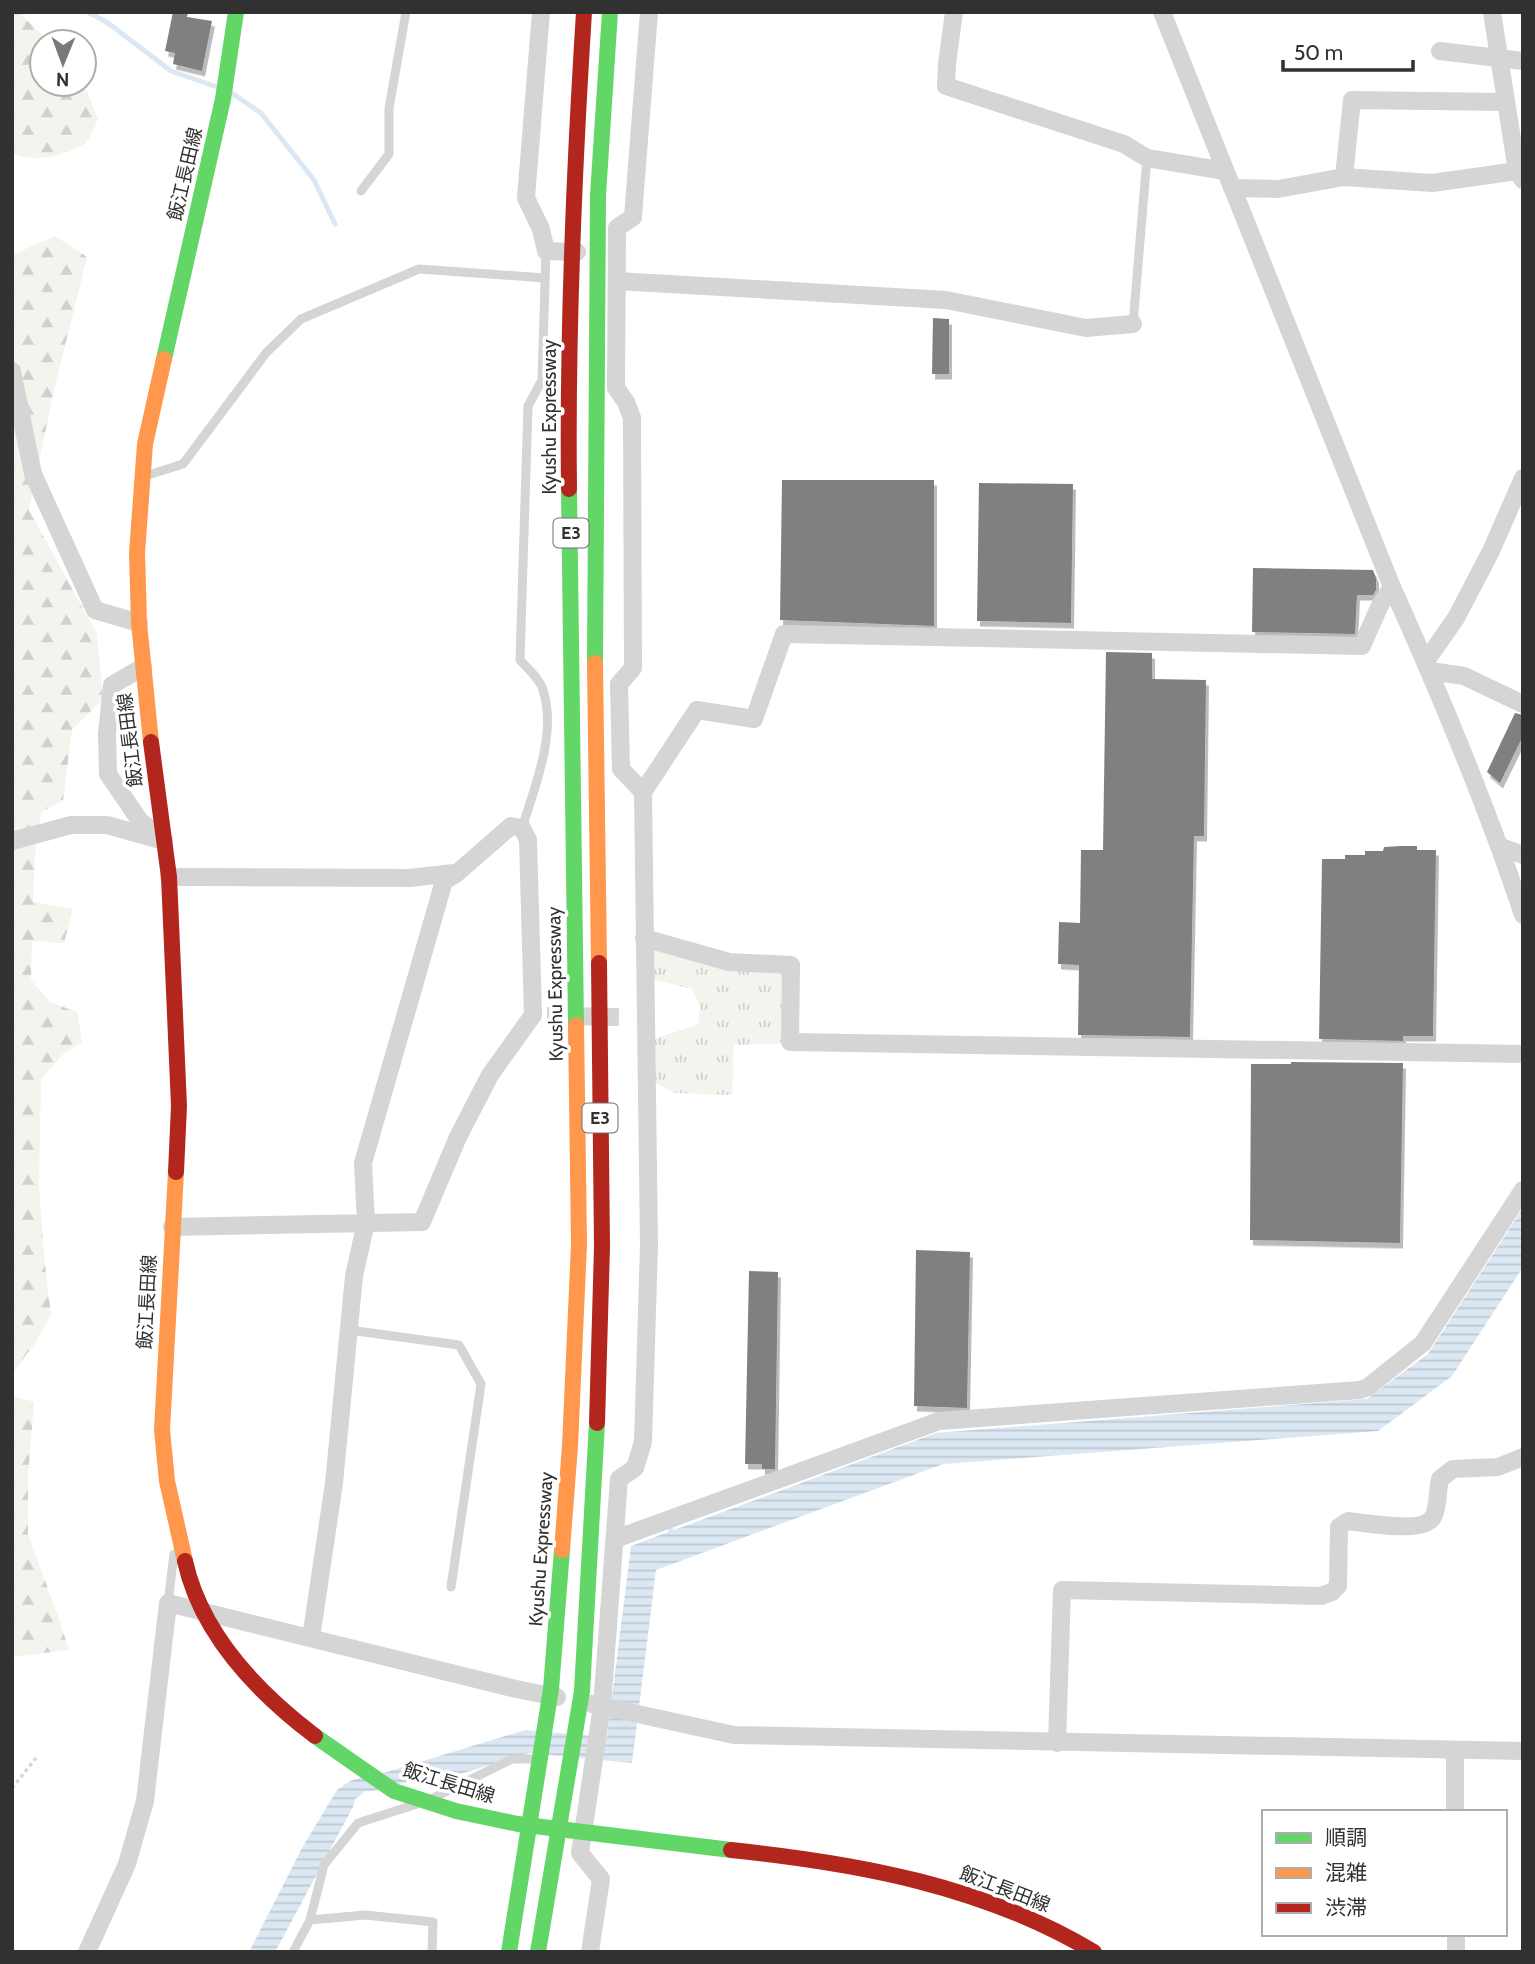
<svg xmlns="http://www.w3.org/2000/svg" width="1535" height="1964" viewBox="0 0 1535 1964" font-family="Cabin,'Noto Sans JP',sans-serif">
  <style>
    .grass { fill: url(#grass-tufts) }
    .forest { fill: url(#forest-firs) }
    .water { fill: url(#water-rules) }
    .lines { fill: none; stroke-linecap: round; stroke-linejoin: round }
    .stream { stroke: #dbe7f2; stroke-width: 5 }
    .building { fill: #808080; filter: url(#shadow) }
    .street-tunnel { stroke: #d6d6d6; stroke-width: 18; stroke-dasharray: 18 9; stroke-linecap: butt }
    .path { stroke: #d5d5d5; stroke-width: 3.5; stroke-dasharray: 3.5 3.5; stroke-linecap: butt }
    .lane { stroke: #d5d5d5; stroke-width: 9 }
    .street { stroke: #d5d5d5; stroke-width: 18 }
    .fast { stroke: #63d668; stroke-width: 16 }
    .slow { stroke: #ff974d; stroke-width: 16 }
    .jam { stroke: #b3261e; stroke-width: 16 }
    .labels { text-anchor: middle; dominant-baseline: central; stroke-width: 7; stroke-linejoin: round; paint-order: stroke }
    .shield { fill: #fff; stroke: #6f6f6f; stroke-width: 2 }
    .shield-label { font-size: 18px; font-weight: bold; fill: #313131 }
    .street-label { font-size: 19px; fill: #313131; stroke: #fff }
  </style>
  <defs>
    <pattern id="grass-tufts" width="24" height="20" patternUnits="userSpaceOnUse" patternTransform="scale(1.75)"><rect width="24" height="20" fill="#f1f5ed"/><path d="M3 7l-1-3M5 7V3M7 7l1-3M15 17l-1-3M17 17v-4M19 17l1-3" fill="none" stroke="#cfd2cc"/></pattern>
    <pattern id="forest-firs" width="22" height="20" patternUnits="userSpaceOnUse" patternTransform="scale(1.75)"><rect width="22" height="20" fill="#f1f5ed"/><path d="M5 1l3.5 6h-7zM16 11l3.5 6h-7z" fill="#cfd2cc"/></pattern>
    <pattern id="water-rules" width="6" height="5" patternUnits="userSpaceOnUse" patternTransform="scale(1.75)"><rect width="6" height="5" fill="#dbe7f2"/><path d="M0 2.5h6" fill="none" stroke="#bcc7d0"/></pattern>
    <filter id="shadow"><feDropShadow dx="3" dy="5.5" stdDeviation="0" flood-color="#0004"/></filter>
  </defs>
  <rect width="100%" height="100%" fill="#fff"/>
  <polygon class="grass" points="651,949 783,968 781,1044 734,1045 732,1095 674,1093 654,1082 654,1039 699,1024 700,1007 692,989 652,979"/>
  <g class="forest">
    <path d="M12,12H18L50,42H42V84H84L98,119C95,126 91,138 85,143C71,155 28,164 12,153Z"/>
    <polygon points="55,236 87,257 54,390 29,510 97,634 103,699 72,730 63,801 41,812 35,855 33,902 73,909 64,943 32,941 31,980 50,1002 77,1012 82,1042 62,1055 41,1080 39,1186 44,1255 51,1315 35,1343 12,1374 12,255"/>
    <polygon points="12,1396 34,1402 28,1477 28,1534 58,1616 69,1650 12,1657"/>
  </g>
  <polygon class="water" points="1523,1208 1523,1267 1452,1376 1378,1431 943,1464 656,1570 632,1763 530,1753 420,1786 418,1779 373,1791 366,1791 355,1799 353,1807 275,1952 249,1952 302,1848 337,1790 350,1781 362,1777 364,1779 525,1730 607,1737 631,1546 668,1532 668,1529 672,1527 674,1530 936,1433 1367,1399 1428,1354"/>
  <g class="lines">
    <g class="stream">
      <polyline points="88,12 108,23 171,71 217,87"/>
      <polyline points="12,13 25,12"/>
      <polyline points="230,92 261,113 314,180 335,224"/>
    </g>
  </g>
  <g class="building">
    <polygon points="173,12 188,12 187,17 212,21 202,71 173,64 175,53 165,51"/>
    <polygon points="933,318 949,319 949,374 932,374"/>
    <polygon points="782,480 934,480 934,626 780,620"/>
    <polygon points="979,483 1073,484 1071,623 977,621"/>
    <polygon points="1253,568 1373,570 1376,578 1376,590 1373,595 1357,595 1355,634 1252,632"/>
    <polygon points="1106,652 1152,653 1152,679 1206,680 1204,836 1194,836 1190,1037 1078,1035 1079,965 1058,964 1059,922 1080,923 1081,850 1103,850"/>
    <polygon points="1515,713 1523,715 1523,736 1500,783 1487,772"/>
    <polygon points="1401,846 1417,846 1417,850 1436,850 1433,1036 1403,1036 1403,1041 1319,1039 1322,859 1345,859 1345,855 1365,855 1365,851 1383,851 1384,847"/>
    <polygon points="1291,1062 1403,1063 1400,1243 1250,1240 1251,1064 1291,1064"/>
    <polygon points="916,1250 970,1252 967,1408 914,1406"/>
    <polygon points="749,1271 778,1272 775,1469 762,1469 762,1464 745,1464"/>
  </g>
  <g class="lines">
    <polyline class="street-tunnel" points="547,1016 626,1017"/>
    <polyline class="path" points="12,1788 36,1758"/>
    <g class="lane">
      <polyline points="361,191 389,154 389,108 406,12"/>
      <polyline points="1133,324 1147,158"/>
      <polyline points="145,476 183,464 266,353 301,319 419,269 545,278"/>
      <path d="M522,828C535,787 557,732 543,690C540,679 527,668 520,660L528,406L542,380L546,251"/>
      <polyline points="349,1330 459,1345 481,1384 451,1587"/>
      <polyline points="168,1603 174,1554"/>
      <polyline points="433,1798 512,1759 533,1759"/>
      <polyline points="310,1920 365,1915 433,1922 432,1952"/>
      <polyline points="293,1952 310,1920 324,1865 358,1823 417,1804"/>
    </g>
    <g class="street">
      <polyline points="541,12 526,198 541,229 546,251 577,252"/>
      <polyline points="954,12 947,64 946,86 1124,144 1147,158 1225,171"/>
      <path d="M1162,12L1392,587C1440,694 1486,803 1523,915"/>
      <polyline points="1492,12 1517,171 1523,180"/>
      <polyline points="1440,51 1523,61"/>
      <polyline points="1344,177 1352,100 1506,102"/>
      <polyline points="1232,188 1278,189 1344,177 1432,183 1517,171"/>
      <polyline points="617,281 946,300 1086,328 1133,324"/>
      <polyline points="12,371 33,474 95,610 139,623"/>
      <polyline points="1426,661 1456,618 1491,551 1523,478"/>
      <polyline points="143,667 112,685 107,734 108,774 140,821 164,840"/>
      <polyline points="1430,671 1464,676 1523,704"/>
      <polyline points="643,792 621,769 619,684 633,668 632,418 626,402 616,388 617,228 633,217 649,12"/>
      <polyline points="12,841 71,825 107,825 157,839"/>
      <polyline points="1501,847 1523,855"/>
      <polyline points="169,877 409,878 454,873"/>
      <polyline points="644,938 729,962 791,965 790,1042 1523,1054"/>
      <polyline points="172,1227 422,1222 458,1137 490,1075 533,1015 528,840 522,828 511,826 457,873 444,881 363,1163 366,1222 354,1276 334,1483 311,1638"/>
      <polyline points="615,1539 939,1421 1360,1390 1368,1387 1423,1343 1523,1190"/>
      <polyline points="592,1704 734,1735 1523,1751"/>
      <path d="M1057,1743L1062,1590L1321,1596L1332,1592L1338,1586L1339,1527L1348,1521C1366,1523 1424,1534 1433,1517C1439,1507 1437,1490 1440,1479L1453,1469L1498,1467L1523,1457"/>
      <polyline points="1455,1750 1455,1812"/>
      <polyline points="1456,1934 1456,1952"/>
      <polyline points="87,1952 127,1864 145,1801 168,1603 516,1689 557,1697"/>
      <polyline points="590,1952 601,1879 580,1853 602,1706 619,1479 635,1468 643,1442 649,1245 643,792 697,710 754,719 784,634 1362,646 1380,605 1392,587"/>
    </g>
    <g class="fast">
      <polyline points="164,359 223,99 236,12"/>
      <polyline points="569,489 576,1025"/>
      <polyline points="595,663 598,195 610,12"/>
      <polyline points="315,1736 394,1791 456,1811 518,1824 731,1850"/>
      <polyline points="509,1952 551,1689 562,1550"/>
      <polyline points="538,1952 582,1691 597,1423"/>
    </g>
    <g class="slow">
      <polyline points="595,663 599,963"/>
      <polyline points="151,742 139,623 137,553 145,444 164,359"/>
      <polyline points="176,1172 162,1430 167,1481 185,1561"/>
      <polyline points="562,1550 570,1446 579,1244 576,1025"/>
    </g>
    <g class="jam">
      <path d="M569,489C567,330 574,171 584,12"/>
      <polyline points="151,742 169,877 179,1106 176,1172"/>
      <polyline points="597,1423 602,1247 599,963"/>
      <path d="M185,1561C201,1634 257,1692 315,1736"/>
      <path d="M731,1850C857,1863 984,1886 1094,1952"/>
    </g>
  </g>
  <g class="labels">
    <g class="shield">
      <rect x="553.5" y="518.5" width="35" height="29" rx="5"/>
      <rect x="582.5" y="1103.5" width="35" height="29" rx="5"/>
    </g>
    <g class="shield-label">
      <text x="571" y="533">E3</text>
      <text x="600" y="1118">E3</text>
    </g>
    <g class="street-label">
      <text transform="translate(185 174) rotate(-77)">飯江長田線</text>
      <text transform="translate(549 417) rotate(-90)">Kyushu Expressway</text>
      <text transform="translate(130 740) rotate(-97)">飯江長田線</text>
      <text transform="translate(555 984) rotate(-91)">Kyushu Expressway</text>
      <text transform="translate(147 1302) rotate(-87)">飯江長田線</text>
      <text transform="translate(541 1549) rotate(-86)">Kyushu Expressway</text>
      <text transform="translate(449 1783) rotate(17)">飯江長田線</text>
      <text transform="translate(1005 1889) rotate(21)">飯江長田線</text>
    </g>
  </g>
  <rect width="1535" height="1964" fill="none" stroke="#313131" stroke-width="28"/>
  <rect x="1262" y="1810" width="245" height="126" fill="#ffffff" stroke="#adadad" stroke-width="2"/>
  <rect x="1276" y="1833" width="35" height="10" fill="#63d668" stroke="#adadad" stroke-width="2"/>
  <text x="1325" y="1845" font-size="21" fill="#313131">順調</text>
  <rect x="1276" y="1868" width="35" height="10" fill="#ff974d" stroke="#adadad" stroke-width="2"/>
  <text x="1325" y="1880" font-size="21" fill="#313131">混雑</text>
  <rect x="1276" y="1903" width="35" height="10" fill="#b3261e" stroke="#adadad" stroke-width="2"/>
  <text x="1325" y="1915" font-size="21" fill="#313131">渋滞</text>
  <g transform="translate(63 63) rotate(181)"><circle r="33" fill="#ffffff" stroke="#adadad" stroke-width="2"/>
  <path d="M0-5L12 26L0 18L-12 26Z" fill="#797979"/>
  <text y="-10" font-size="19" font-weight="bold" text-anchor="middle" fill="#313131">N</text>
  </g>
  <path d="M1283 60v10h130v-10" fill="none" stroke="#313131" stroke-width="3.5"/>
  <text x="1294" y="60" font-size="21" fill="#313131" stroke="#ffffff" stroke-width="5" paint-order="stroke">50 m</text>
</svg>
